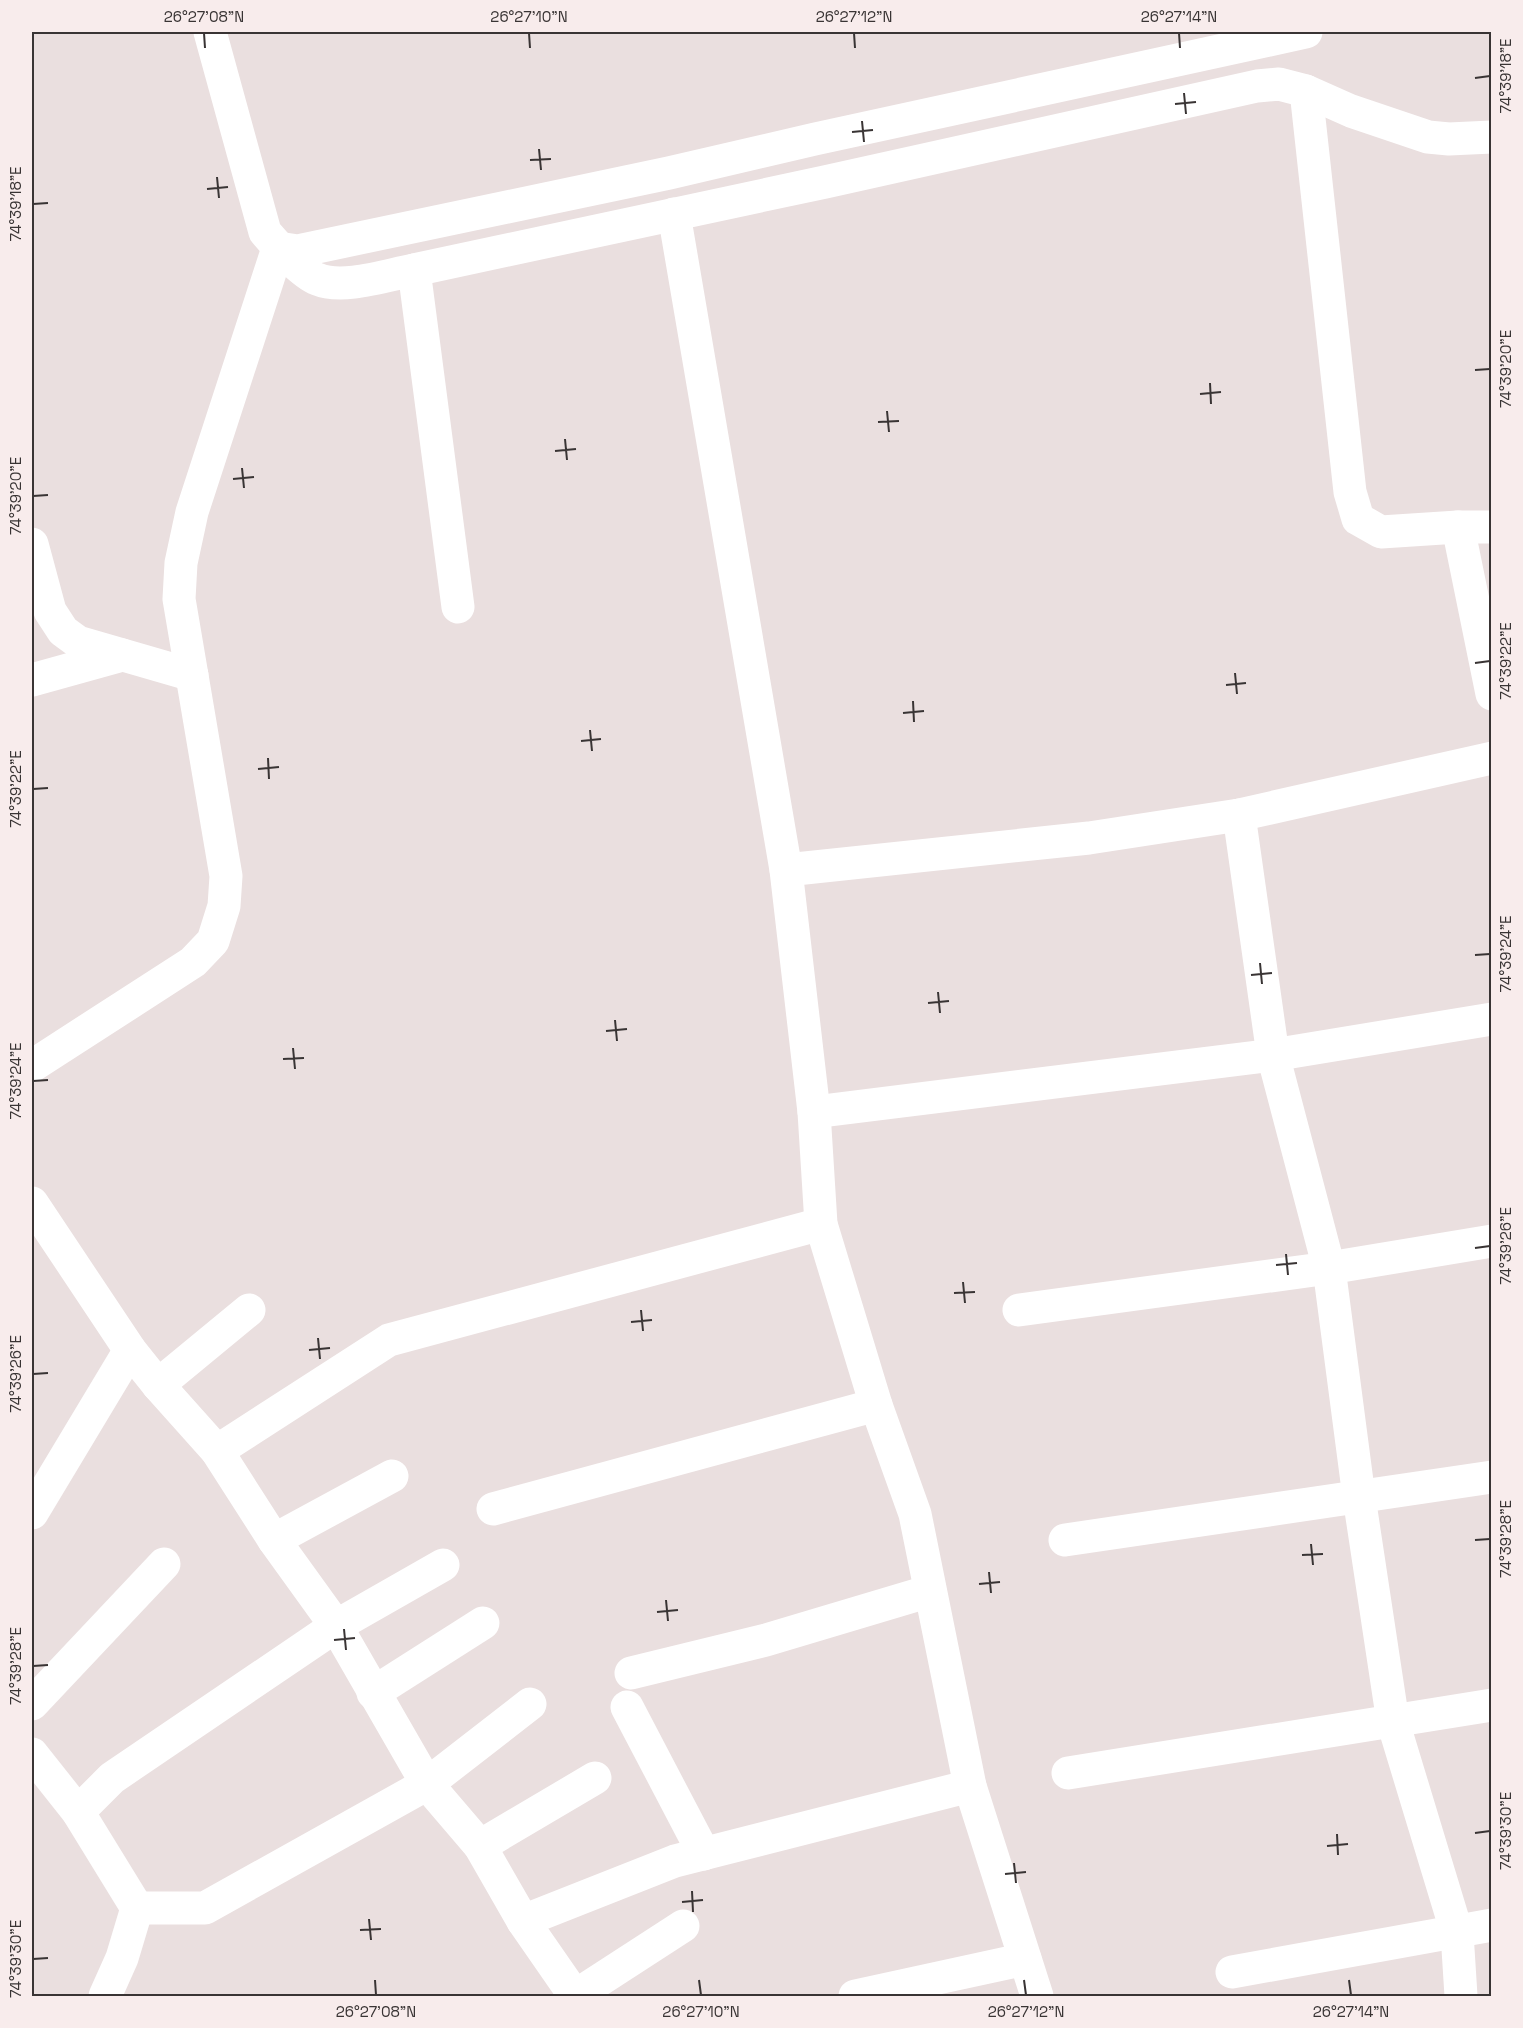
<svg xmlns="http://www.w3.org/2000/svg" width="1523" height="2028" viewBox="0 0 1523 2028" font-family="'Space Grotesk',sans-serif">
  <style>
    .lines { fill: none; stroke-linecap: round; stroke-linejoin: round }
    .street { stroke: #fff; stroke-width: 33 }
    .ticks { fill: none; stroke: #393434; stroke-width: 2 }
    .neatline { fill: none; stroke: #393434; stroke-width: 2 }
    .ticks-label { font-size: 15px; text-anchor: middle; fill: #393434 }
  </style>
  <rect width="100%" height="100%" fill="#eadfdf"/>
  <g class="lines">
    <g class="street">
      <path d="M210,32L265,232C275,244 303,274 317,279C343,290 387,275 414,270L825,182L1257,86L1279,84L1306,91L1351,111L1428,137L1449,139L1492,137"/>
      <polyline points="1306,91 1350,492 1358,519 1381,532 1458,527 1492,527"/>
      <polyline points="674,214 786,870 1089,838 1239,815 1492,758"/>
      <polyline points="278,248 298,251 669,173 815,139 1306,32"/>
      <polyline points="414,270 458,607"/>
      <polyline points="1458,527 1492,694"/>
      <polyline points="32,544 50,611 63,631 78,642 192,675"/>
      <polyline points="32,680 122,655"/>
      <polyline points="1239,815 1273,1055 1329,1268 1359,1497 1393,1722 1457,1933 1461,1996"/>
      <polyline points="786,870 814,1112 821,1224 876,1405 915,1514 970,1786 1037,1996"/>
      <polyline points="32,1066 193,962 213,941 224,906 226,876 179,599 181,563 192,512 278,248"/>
      <polyline points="814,1112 1273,1055 1492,1019"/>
      <polyline points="32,1203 130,1350 158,1385 217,1451 274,1540 336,1626 427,1784 480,1846 523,1921 575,1996"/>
      <polyline points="1019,1310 1329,1268 1492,1241"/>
      <polyline points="158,1385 249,1310"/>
      <polyline points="217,1451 389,1340 821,1224"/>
      <polyline points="493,1509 876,1405"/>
      <polyline points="32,1513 130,1350"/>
      <polyline points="274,1540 392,1476"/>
      <polyline points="1065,1540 1492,1477"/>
      <polyline points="631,1673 766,1640 930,1591"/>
      <polyline points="373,1693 483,1623"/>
      <polyline points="32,1704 164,1564"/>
      <polyline points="627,1707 704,1854"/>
      <polyline points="32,1754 78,1812 137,1908 122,1958 105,1996"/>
      <polyline points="1068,1773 1492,1705"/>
      <polyline points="78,1812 112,1778 336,1626 443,1565"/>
      <polyline points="480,1846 595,1778"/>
      <polyline points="137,1908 205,1908 427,1784 530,1704"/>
      <polyline points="523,1921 675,1861 970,1786"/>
      <polyline points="1232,1972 1492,1925"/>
      <polyline points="575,1996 683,1926"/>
      <polyline points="855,1996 1025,1959"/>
    </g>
  </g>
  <path class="ticks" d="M204,33L205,48M529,33L530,48M854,33L855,48M1179,33L1180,48M1475,78L1490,76M1184,93L1186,114M1175,104L1196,102M862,121L864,142M852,132L873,130M539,149L541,170M530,160L551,159M217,177L219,198M207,189L228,187M33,204L48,203M1475,370L1490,369M1210,383L1211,404M1200,394L1221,392M887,411L889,432M878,422L899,421M565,439L567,460M555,451L576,449M242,468L244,488M233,479L254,477M33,496L48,495M1475,663L1490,661M1235,673L1237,694M1226,685L1246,683M913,701L914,722M903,713L924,711M590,730L592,751M581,741L601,739M268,758L269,779M258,769L279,767M33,789L48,788M1475,955L1490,954M1260,963L1262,984M1251,975L1272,973M938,992L940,1013M928,1003L949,1001M615,1020L617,1041M606,1031L627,1029M293,1048L295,1069M283,1059L304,1058M33,1081L48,1080M1475,1248L1490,1246M1286,1254L1288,1275M1276,1265L1297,1263M963,1282L965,1303M954,1293L975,1292M641,1310L643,1331M631,1322L652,1320M318,1338L320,1359M309,1350L330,1348M33,1374L48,1373M1475,1540L1490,1539M1311,1544L1313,1565M1302,1555L1323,1554M989,1572L991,1593M979,1584L1000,1582M666,1600L668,1621M657,1612L678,1610M344,1629L346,1650M334,1640L355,1638M33,1666L48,1665M1475,1833L1490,1831M1337,1834L1338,1855M1327,1846L1348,1844M1014,1863L1016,1883M1005,1874L1026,1872M692,1891L693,1912M682,1902L703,1900M369,1919L371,1940M360,1930L381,1929M33,1959L48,1958M375,1980L376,1995M699,1980L701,1995M1024,1980L1026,1995M1349,1980L1351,1995"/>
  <rect width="1523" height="2028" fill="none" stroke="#f8ecec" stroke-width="66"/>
  <rect x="33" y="33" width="1457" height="1962" class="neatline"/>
  <g class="ticks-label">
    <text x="204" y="22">26°27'08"N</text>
    <text x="529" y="22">26°27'10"N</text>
    <text x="854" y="22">26°27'12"N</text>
    <text x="1179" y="22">26°27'14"N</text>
    <text transform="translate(1506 76) rotate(-90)" y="5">74°39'18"E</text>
    <text transform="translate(16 204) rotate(-90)" y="5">74°39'18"E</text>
    <text transform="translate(1506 369) rotate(-90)" y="5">74°39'20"E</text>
    <text transform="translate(16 496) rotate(-90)" y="5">74°39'20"E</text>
    <text transform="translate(1506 661) rotate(-90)" y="5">74°39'22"E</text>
    <text transform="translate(16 789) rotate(-90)" y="5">74°39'22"E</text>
    <text transform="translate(1506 954) rotate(-90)" y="5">74°39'24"E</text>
    <text transform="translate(16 1081) rotate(-90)" y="5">74°39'24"E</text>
    <text transform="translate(1506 1246) rotate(-90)" y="5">74°39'26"E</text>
    <text transform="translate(16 1374) rotate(-90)" y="5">74°39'26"E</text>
    <text transform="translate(1506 1539) rotate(-90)" y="5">74°39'28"E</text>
    <text transform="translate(16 1666) rotate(-90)" y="5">74°39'28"E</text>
    <text transform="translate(1506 1831) rotate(-90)" y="5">74°39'30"E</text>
    <text transform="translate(16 1959) rotate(-90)" y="5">74°39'30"E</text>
    <text x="376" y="2017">26°27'08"N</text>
    <text x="701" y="2017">26°27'10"N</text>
    <text x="1026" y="2017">26°27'12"N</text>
    <text x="1351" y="2017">26°27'14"N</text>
  </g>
</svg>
